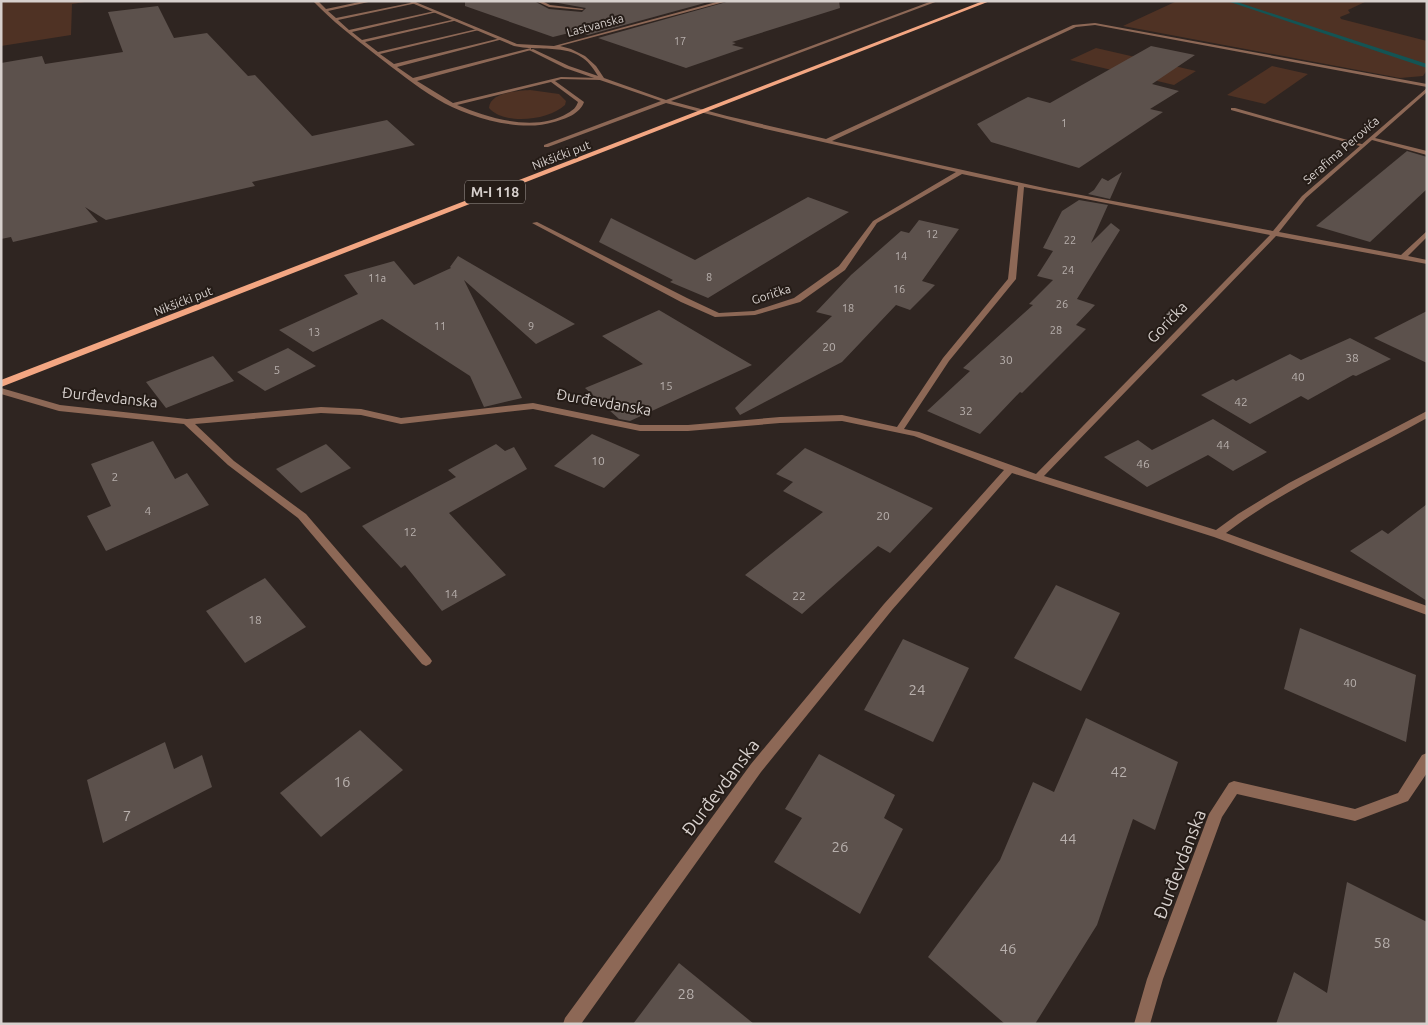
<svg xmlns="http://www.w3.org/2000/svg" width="1428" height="1025" viewBox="0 0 1428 1025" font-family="Ubuntu,sans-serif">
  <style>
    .green { fill: #4f3224 }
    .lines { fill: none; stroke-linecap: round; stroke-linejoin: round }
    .stream { fill: #145454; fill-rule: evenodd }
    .building { fill: #5c514c }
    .lane { fill: #8d6856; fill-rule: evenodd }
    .street { fill: #8d6856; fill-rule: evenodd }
    .primary { fill: #f3a682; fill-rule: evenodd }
    .labels { text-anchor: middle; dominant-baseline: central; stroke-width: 4; stroke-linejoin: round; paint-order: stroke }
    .far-number-label { font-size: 11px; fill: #b8b0ad }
    .far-street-label { font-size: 12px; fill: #d7d0cd; stroke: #251c17 }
    .number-label { font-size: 12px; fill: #b8b0ad }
    .shield { fill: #251c17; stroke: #a29a96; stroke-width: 1 }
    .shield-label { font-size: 14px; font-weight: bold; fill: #d7d0cd }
    .street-label { font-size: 15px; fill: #d7d0cd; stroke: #251c17 }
    .near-number-label { font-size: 15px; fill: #b8b0ad }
    .near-street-label { font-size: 18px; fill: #d7d0cd; stroke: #251c17 }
  </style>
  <rect width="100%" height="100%" fill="#2f2521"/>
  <g class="green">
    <polygon points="1,1 91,1 72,4 71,35 1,46"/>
    <polygon points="1177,1 1367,1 1348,10 1350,13 1340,17 1341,19 1427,41 1427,70 1423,76 1400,78 1123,26"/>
    <polygon points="1096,48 1196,71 1174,85 1070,60"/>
    <polygon points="1272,66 1308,74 1265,104 1227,95"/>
    <path d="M530,90L559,94L566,101L565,105C549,120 505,126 489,108C490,92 518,91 530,90Z"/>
  </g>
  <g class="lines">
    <polygon class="stream" points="1227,1 1234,1 1427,64 1427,68"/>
  </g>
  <g class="building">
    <polygon points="465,1 534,1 549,9 582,12 586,8 547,1 712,1 588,35 577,31 553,37 465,6"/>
    <polygon points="730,1 839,1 840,8 732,42 736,43 732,45 744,48 686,68 598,38"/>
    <polygon points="158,6 174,38 207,33 248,76 255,75 312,136 387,120 415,145 252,182 255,186 106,220 85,207 98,222 13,242 11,237 1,239 1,63 42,56 45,64 123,52 108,12"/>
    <polygon points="1151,46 1195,55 1152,84 1179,91 1150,109 1163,112 1079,168 991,142 977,124 1028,97 1050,103"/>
    <polygon points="1407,151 1427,157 1427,189 1370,242 1316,226"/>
    <polygon points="1122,172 1110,199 1088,194 1094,190 1102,178 1108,181"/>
    <polygon points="808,197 849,212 708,298 670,282 673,280 599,242 611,218 695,260"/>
    <polygon points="1079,200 1108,205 1091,243 1111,223 1120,230 1077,299 1095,305 1076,325 1086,329 1022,393 1020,392 980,434 927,411 970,371 963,368 1033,305 1029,304 1053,280 1037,276 1053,251 1043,248 1062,211"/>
    <polygon points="919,220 959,229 922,281 935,285 910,310 896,305 842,362 740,415 735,408 832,316 816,312 851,275 901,231 909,233"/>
    <polygon points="458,256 575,324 536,344 464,280 522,398 484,407 470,376 382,319 313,352 279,330 358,294 344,275 394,261 414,285 451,268 450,267"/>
    <polygon points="659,310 752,365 630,421 619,419 585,388 643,364 602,336"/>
    <polygon points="1427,311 1427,363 1374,338"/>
    <polygon points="1350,338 1391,359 1356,376 1353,375 1308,400 1301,396 1250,424 1201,395 1233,379 1236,381 1290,354 1301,360"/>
    <polygon points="288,348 316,366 265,391 237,372"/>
    <polygon points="213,356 234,381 166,408 146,382"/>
    <polygon points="1213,419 1267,452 1233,471 1208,455 1147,487 1104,457 1138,440 1152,450"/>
    <polygon points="592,434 640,455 604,488 554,466"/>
    <polygon points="153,441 175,479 187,473 209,505 106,551 87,516 111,506 91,464"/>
    <polygon points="326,444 351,468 301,493 276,469"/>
    <polygon points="496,444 505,451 514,447 527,469 449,513 506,575 442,611 405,565 401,568 362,526 456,477 448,470"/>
    <polygon points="805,448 933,508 890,553 878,546 802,614 745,575 823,512 783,491 793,482 776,474"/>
    <polygon points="1427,504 1427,601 1350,551 1382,530 1388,534"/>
    <polygon points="265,578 306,627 245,663 206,611"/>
    <polygon points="1056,585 1120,613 1081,691 1014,658"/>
    <polygon points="1300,628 1416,675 1406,742 1284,689"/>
    <polygon points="903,639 969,668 933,742 864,710"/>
    <polygon points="1086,718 1178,762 1155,830 1133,819 1097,925 1035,1024 1005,1024 928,957 1000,860 1033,782 1054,792"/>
    <polygon points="360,730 403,770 321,837 280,793"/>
    <polygon points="165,742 174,769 202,755 212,787 103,843 87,780"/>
    <polygon points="819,754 895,795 884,818 903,829 860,914 774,862 802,818 785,809"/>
    <polygon points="1347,882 1427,922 1427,1024 1276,1024 1294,972 1327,993"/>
    <polygon points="679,963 754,1024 633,1024"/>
  </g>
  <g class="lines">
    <g class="lane">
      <path d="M313,1H318L326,9L364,1H373L328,11L336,18L415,2L417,3L338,20L349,30L435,11L437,12L352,32L362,40L456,19L458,20L365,42L378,52L477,29L479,30L380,54L394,64L501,38L503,39L397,67L413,78L531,48V50L417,81L453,103L561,77L602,78L604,79L602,80L561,79L555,81L584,102C580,114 565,119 554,122C520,133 467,117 437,99C415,86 396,70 376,55C353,37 332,21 313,1ZM551,82L578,102C576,108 573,110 568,113C535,133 489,118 457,105Z"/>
      <polygon points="1231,108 1235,108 1365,145 1360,146 1231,110"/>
    </g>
    <g class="street">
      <path d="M407,1H413L517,44L554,46L720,1H728L560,46L571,49L585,56L596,66L604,78L666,100L932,1H938L671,101L727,116L826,139L1073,25L1095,23L1427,84V87L1095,25L1076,27L832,141L1049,189L1273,231L1302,196L1427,88V92L1375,138L1427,151V155L1372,140L1306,198L1279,232L1401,255L1427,231V237L1408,256L1427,260V264L1276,236L1044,476L1216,530L1238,514L1289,483L1427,411V418C1360,456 1288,486 1226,533L1427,606V615L1214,537L1012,473L892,610L761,772L581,1024H563L565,1018L751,764L884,604L1004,470L914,436L842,421L780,423L688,431H640L533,409L401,424L361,415L321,413L195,424L234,461L306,514L430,658L432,661L430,664L426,666L422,664L298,518L228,465L184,424L59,411L1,394V388L60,405L187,419L321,407L361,409L401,418L533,403L640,425H688L780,417L842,415L897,427L943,358L1008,279L1018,186L962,174L877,223L845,270L800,302L755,315L715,317L681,302L532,223L537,222L687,298L719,313L754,311L794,298L839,266L873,221L956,172L757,127L666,103L548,147H544V145L661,101L565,68L529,50L533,49L569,66L598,76C578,39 546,53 514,46ZM1024,187L1270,235L1036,474L919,432L904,429L949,361L1016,279Z"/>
      <polygon points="536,1 542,1 550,5 584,9 582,10 549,7"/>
      <polygon points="1427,753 1427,773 1408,801 1355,821 1237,794 1222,817 1163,979 1150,1024 1134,1024 1147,979 1209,814 1229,783 1234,781 1355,809 1398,793 1422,755"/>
    </g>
    <polygon class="primary" points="983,1 990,1 1,387 1,380"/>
  </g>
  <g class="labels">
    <g class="far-number-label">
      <text x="680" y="41">17</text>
      <text x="1064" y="123">1</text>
      <text x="932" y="234">12</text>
      <text x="1070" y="240">22</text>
      <text x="901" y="256">14</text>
      <text x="1068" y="270">24</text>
      <text x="709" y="277">8</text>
      <text x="377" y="278">11a</text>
      <text x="899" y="289">16</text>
      <text x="1062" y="304">26</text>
      <text x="848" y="308">18</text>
      <text x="440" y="326">11</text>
      <text x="531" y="326">9</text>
      <text x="1056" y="330">28</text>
      <text x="314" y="332">13</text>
    </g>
    <g class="far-street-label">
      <text transform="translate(595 25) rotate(-15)">Lastvanska</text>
      <text transform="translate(1341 150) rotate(-41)">Serafima Perovića</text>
      <text transform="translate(561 155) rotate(-21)">Nikšićki put</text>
      <text transform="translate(771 294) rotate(-18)">Gorička</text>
      <text transform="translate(183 301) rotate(-21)">Nikšićki put</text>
    </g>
    <g class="number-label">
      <text x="829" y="346">20</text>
      <text x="1352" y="357">38</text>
      <text x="1006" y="359">30</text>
      <text x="277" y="369">5</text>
      <text x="1298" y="376">40</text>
      <text x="666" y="385">15</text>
      <text x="1241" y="401">42</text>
      <text x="966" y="410">32</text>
      <text x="1223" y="444">44</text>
      <text x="598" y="460">10</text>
      <text x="1143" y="463">46</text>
      <text x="115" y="476">2</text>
      <text x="148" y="510">4</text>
      <text x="883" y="515">20</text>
      <text x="410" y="531">12</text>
      <text x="451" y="593">14</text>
      <text x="799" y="595">22</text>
      <text x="255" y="619">18</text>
      <text x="1350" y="682">40</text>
    </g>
    <rect class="shield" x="465" y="180.5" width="60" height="23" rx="4"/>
    <g class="shield-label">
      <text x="495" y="192">M-I 118</text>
    </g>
    <g class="street-label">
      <text transform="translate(1167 322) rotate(-46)">Gorička</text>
      <text transform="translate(110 397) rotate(6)">Đurđevdanska</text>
      <text transform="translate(604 402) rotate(10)">Đurđevdanska</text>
    </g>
    <g class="near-number-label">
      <text x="917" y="689">24</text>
      <text x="1119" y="771">42</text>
      <text x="342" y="781">16</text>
      <text x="127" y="815">7</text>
      <text x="1068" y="838">44</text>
      <text x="840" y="846">26</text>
      <text x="1382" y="942">58</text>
      <text x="1008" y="948">46</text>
      <text x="686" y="993">28</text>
    </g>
    <g class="near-street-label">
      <text transform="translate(720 787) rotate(-53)">Đurđevdanska</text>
      <text transform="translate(1179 864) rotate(-69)">Đurđevdanska</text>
    </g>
  </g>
  <rect width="1428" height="1025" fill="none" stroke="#d7d0cd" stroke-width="5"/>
</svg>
